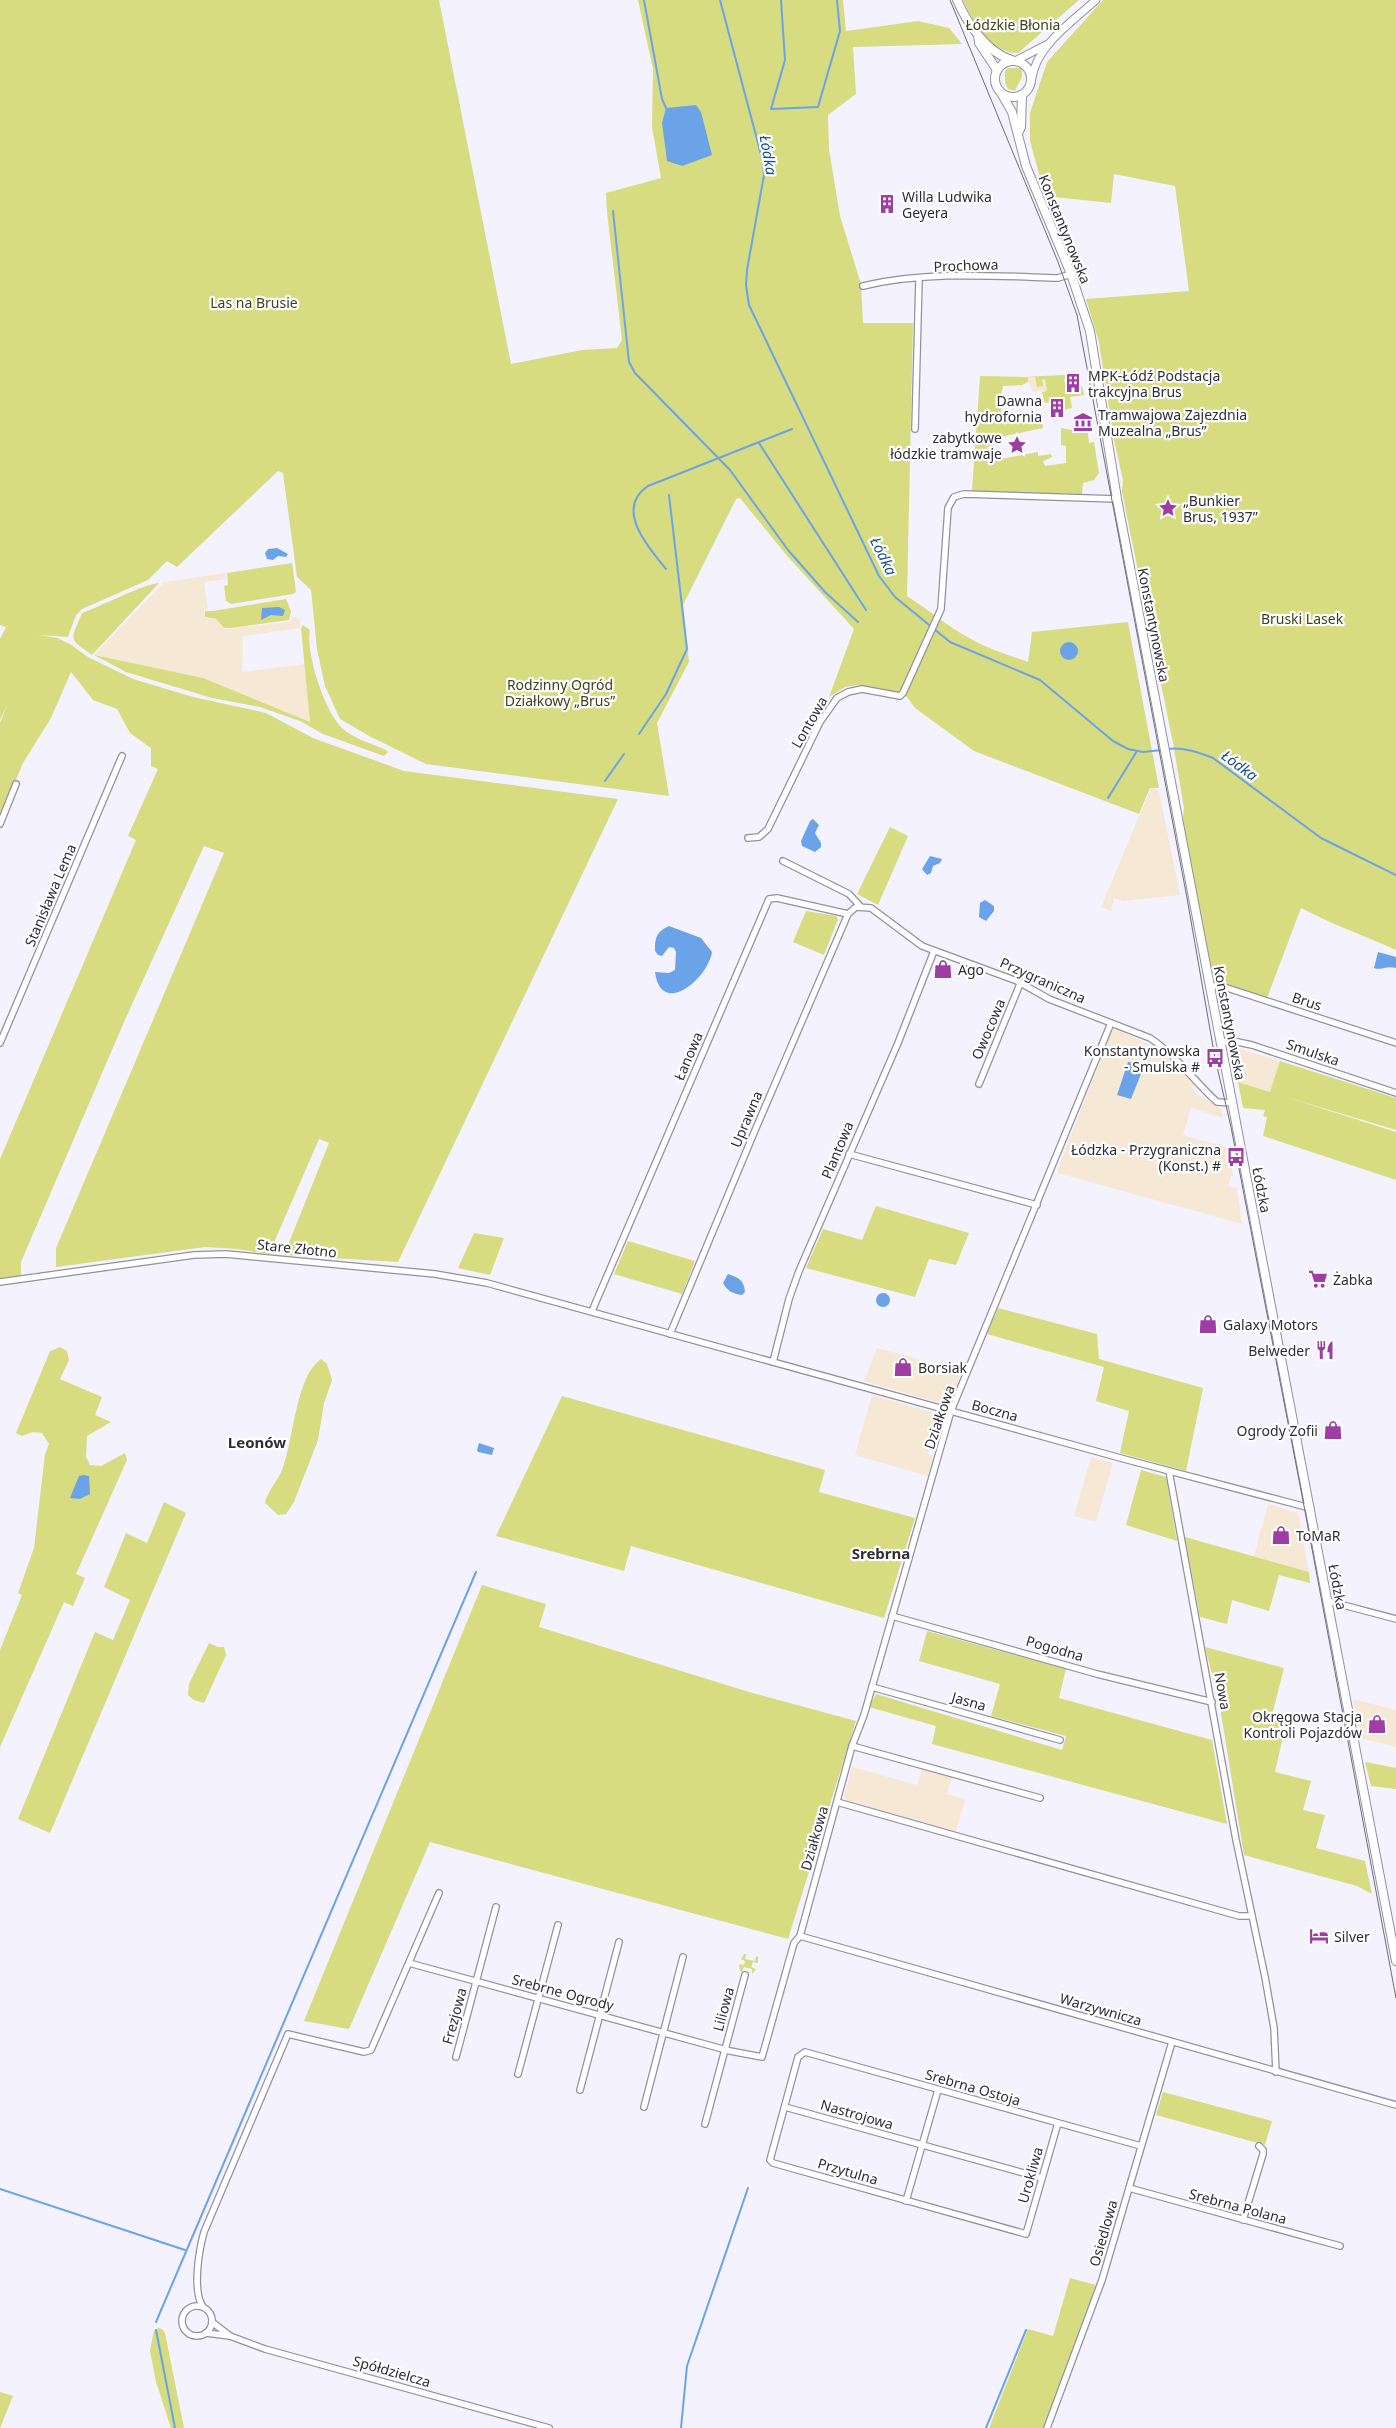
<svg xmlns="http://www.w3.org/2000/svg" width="1396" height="2428" viewBox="0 0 1396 2428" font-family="'Noto Sans',sans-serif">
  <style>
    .industrial { fill: #f5e8d4 }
    .green { fill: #d6dc7f }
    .water { fill: #6ba3e8 }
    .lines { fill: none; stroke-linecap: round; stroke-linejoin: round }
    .stream { stroke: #6ba3e8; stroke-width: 2 }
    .minor-casing { stroke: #9390a3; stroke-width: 8 }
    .tertiary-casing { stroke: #9390a3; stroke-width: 9 }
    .secondary-casing { stroke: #9390a3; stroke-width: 10 }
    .minor { stroke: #fff; stroke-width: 5.5 }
    .tertiary { stroke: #fff; stroke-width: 7 }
    .secondary { stroke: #fff; stroke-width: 8 }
    .tram { stroke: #6e6c76; stroke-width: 1 }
    .labels { text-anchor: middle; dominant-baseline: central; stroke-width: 4.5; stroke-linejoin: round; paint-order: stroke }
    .park-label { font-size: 14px; fill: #40421b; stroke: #fff }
    .poi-label { font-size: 14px; fill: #2f2d35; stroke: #fff; text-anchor: start }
    .street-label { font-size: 14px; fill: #2f2d35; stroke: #fff }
    .water-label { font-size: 15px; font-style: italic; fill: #18508f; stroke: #fff }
    .neighbourhood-label { font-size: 15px; font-weight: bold; fill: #2f2d35; stroke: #fff }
  </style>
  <rect width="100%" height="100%" fill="#f4f2fe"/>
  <g class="industrial">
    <polygon points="1027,377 1035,377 1036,382 1045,379 1047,391 1033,392 1028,382"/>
    <polygon points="225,573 227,579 204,582 208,609 204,610 205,618 217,620 224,629 290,622 291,618 295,617 300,620 301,628 243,636 242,672 305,664 310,722 203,678 94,655 164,582"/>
    <polygon points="1152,786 1159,791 1180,895 1123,901 1114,898 1111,911 1101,907"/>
    <polygon points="1116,1029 1162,1050 1195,1081 1192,1088 1197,1094 1221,1109 1223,1118 1191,1108 1183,1135 1229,1148 1233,1176 1231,1176 1228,1186 1237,1188 1242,1224 1058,1173 1058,1168 1112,1031"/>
    <polygon points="1236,1048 1280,1061 1270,1092 1238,1082 1232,1051"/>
    <polygon points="877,1348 911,1357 960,1376 951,1403 946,1402 944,1404 864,1381"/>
    <polygon points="872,1395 945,1416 940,1437 934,1436 928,1455 933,1456 928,1476 855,1455"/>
    <polygon points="1091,1457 1113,1463 1096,1522 1074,1516"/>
    <polygon points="1268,1504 1298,1513 1309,1572 1254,1556"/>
    <polygon points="1353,1699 1396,1710 1396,1747 1361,1738"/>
    <polygon points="852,1767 917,1785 922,1769 952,1777 947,1794 965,1799 956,1831 847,1801 844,1797"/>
  </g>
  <g class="green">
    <path d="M0,0H439L511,364L582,350L617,348L622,340L607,212L606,193L661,178L652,127L653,69L638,0H843L846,31L918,21L949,28L962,44L853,47L856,94L828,115L829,149L840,216L861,284L863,323H913L907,596C929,610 948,627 971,639C988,649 1009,655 1028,662L1032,632L1128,622L1159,788H1150L1139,814L974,751L915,708L907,697L859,685L845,687L829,697L854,629L788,557L740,498L736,499L683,605L689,662L657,723L669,796L426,764L371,737L340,719L325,686L317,649L311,590L297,577L283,473L278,471L177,567L167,561L148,580L82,609L76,615L68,637L38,635L57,638L70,644L88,657L133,679L193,697L266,713L313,738L404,771L618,799L398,1262L284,1255L329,1143L319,1139L269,1254L237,1249L205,1247L56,1267V1248L224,853L204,846L124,1022L21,1262V1276L0,1278V1159L136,840L128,836L158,769L151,766V748L130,733L117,709L93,700L71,672L51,718L23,763L0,817V723L8,703L0,720V639L6,627L0,625Z"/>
    <path d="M963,0H1079L1018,53C990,53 974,23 963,0Z"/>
    <path d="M1103,0H1396V950C1365,936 1331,924 1301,908L1267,998L1213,979L1187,844L1183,820L1184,808L1173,743L1122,492L1123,480L1114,440L1099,342L1086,299L1189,291L1175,186L1114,174L1111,203L1045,196L1030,141V113L1047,62Z"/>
    <path d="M1008,68H1021C1025,78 1018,82 1015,91L1008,89L1005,83V71Z"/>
    <polygon points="1080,374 1081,376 1070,378 1070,375 1066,375 1067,379 1064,379 1067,392 1077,390 1077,387 1082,386 1084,395 1070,397 1072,408 1063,410 1062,404 1053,406 1052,402 1045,403 1042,392 1047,391 1045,379 1042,380 1043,386 1037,387 1035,377 1028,377 1028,382 1022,385 1003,386 1001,395 1001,416 1015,417 1039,415 1041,416 1043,428 995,438 993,439 994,445 987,447 990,461 1038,452 1038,456 1051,454 1052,457 1043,461 1045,466 1066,463 1066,446 1061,445 1061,428 1072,430 1075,422 1079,429 1087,427 1089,443 1094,442 1099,473 1094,480 1083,483 1082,494 972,491 980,376 1024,377"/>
    <polygon points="292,563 296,592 293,594 231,604 226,601 224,586 228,585 227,573"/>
    <path d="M159,583L92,655C67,637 71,641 82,613C105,605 138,586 159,583Z"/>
    <polygon points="286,599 291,611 289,620 231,628 224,628 216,619 205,617 205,611 213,611"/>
    <path d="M303,625L310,630C305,652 326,719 347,732C358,740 373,744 386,750L388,752L384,756L323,734L300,721L260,707L212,698L126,672L94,655L203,678L310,722L301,628Z"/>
    <polygon points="890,827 908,836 878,905 857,894"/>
    <polygon points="806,911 836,916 838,919 824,955 793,942"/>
    <polygon points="1280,1061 1396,1098 1396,1130 1286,1097 1396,1132 1396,1180 1263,1136 1267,1117 1263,1116 1265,1110 1243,1108 1238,1082 1270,1092"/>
    <polygon points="876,1206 969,1233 956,1265 929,1259 915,1297 806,1268 823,1229 862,1240"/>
    <polygon points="474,1233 504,1238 490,1275 458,1268"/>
    <polygon points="628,1241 695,1261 682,1294 614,1274"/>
    <polygon points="998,1308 1097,1334 1099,1359 1203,1388 1186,1471 1120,1453 1129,1411 1096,1401 1104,1367 987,1334"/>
    <polygon points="60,1347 67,1351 69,1360 60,1379 102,1397 95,1415 111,1422 87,1436 86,1457 90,1465 101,1466 125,1453 127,1460 76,1574 85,1578 73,1606 64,1602 0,1747 0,1650 22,1595 18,1593 34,1548 45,1454 49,1444 42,1433 33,1432 22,1436 16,1433 50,1351"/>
    <path d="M321,1359L327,1364L332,1380L324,1403L318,1440L294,1502L286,1514L278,1515L265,1503C268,1490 277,1482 282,1470C294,1440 295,1377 321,1359Z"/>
    <polygon points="562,1396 825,1470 819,1492 915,1518 884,1618 631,1546 624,1571 496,1536"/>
    <polygon points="1141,1470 1166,1477 1177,1541 1126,1525"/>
    <polygon points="164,1502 186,1513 50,1833 18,1819 95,1632 113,1640 130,1600 104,1587 126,1533 147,1543"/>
    <polygon points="1185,1537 1309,1572 1310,1583 1279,1575 1269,1611 1232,1600 1227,1624 1200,1617"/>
    <polygon points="482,1585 546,1604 539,1627 749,1692 856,1721 788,1939 430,1842 349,2029 304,2021"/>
    <polygon points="927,1631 1066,1669 1059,1698 1212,1740 1227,1824 932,1744 936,1726 869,1707 876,1694 1062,1750 1066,1736 991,1716 1000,1684 919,1661"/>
    <polygon points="209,1643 218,1647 224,1647 226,1655 204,1703 194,1700 188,1695 189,1684"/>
    <polygon points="1205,1647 1284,1668 1272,1715 1287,1719 1275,1772 1311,1781 1303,1810 1325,1815 1316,1848 1365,1861 1372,1894 1357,1886 1244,1855 1219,1701"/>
    <polygon points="1365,1762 1396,1768 1396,1789 1371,1786"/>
    <polygon points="744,1954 746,1954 745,1959 755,1961 756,1956 758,1957 758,1963 753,1962 751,1967 756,1969 752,1974 752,1969 744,1967 742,1972 740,1971 739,1964 744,1965 745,1961 741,1959"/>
    <polygon points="1163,2092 1272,2121 1265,2145 1156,2115"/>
    <polygon points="1070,2278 1096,2285 1043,2428 989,2428 1028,2329 1053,2336"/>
    <polygon points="159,2328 162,2329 165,2333 184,2428 171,2428 156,2382 150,2351 154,2330"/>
    <polygon points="0,2392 13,2396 0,2428"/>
  </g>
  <g class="water">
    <polygon points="696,105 701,112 712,155 682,166 667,161 662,123 666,108"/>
    <polygon points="277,548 288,554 286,557 278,556 273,560 267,559 265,553 268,549"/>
    <polygon points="279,607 285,610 283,616 271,615 261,620 262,608"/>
    <circle cx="1069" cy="651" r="9"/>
    <polygon points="813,819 819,825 815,833 821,843 821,847 815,852 802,846 801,841 810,821"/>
    <polygon points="930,856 942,859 940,863 933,866 931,873 927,875 922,869"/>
    <polygon points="985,900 994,906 994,911 986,921 979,917 980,903"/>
    <path d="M669,926L701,938L712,952C708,979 661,1018 655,972L669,973L675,970L676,952L674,948L669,947L662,956L658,955L655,951C655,938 656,932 669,926Z"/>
    <path d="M1378,952L1396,957V968C1387,965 1381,971 1374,968Z"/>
    <polygon points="1128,1062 1136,1063 1143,1069 1131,1099 1117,1095"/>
    <path d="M728,1274C739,1278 744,1280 745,1292L742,1295C733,1294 727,1291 723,1283Z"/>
    <circle cx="883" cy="1300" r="7"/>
    <polygon points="479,1443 494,1448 492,1455 478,1452 477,1450"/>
    <polygon points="83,1475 89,1476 90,1494 80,1499 70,1498 79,1476"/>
  </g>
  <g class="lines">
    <g class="stream">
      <polyline points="644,0 662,99 666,108"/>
      <polyline points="720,0 763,162 764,175 747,270 746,285 749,305 879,576 895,597 950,642 1040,680 1113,741 1128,749 1143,752 1162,750"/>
      <polyline points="781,0 785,60 771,109 818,107 840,31 837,0"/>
      <polyline points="613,211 629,362 635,373 730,470 788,550 825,592 858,622"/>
      <polyline points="759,443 866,610"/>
      <path d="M666,569C648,547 614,509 648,486L792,429"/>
      <polyline points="639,734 666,694 687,649 669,495"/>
      <path d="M1167,749C1183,747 1198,752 1213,758L1321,838L1396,875"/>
      <polyline points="605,781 624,754"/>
      <polyline points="1108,798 1137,751"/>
      <polyline points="0,2189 185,2250"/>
      <polyline points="156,2322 476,1572"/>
      <polyline points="156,2330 175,2428"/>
      <polyline points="681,2428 687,2366 748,2188"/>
      <polyline points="986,2428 1026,2330"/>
    </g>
    <g class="minor-casing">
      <g id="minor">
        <path d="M863,286C926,271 994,276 1058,278L1071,274"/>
        <polyline points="915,429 919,279"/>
        <polyline points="0,824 16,784"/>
        <polyline points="748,838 759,837 768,829 820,722 837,698 848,692 862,689 900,696 903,693 941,609 948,508 954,497 964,494 1117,499"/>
        <polyline points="783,861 849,894 860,906"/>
        <polyline points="1210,986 1221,986 1396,1043"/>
        <polyline points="1221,1042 1233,1041 1252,1045 1396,1093"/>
        <polyline points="0,1043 122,756"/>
        <polyline points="979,1084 1020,984"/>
        <polyline points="849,1154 1037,1205"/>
        <polyline points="0,1282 194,1255 226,1254 435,1274 487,1283 1124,1459 1310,1508"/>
        <path d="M592,1311L769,899L777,898L848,914L856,907L871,908L922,946L1017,981L1049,999L1150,1038C1177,1056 1194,1081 1217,1102L1233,1103"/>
        <polyline points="670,1334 756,1128 848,914"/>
        <polyline points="773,1362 789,1299 799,1271 898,1043 934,951"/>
        <polyline points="1169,1471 1236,1840 1265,1977 1274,2028 1276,2072"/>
        <polyline points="1328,1601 1396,1619"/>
        <polyline points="892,1616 1097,1674 1212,1702"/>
        <polyline points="872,1687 1060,1740"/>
        <polyline points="852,1746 1040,1798"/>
        <polyline points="837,1802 1239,1916 1252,1916"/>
        <polyline points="800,1936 1396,2105"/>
        <polyline points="409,1963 730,2051 762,2057 794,1943 800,1936 852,1746 864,1715 951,1411 1111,1023"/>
        <polyline points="456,2057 496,1907"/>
        <polyline points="518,2074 558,1925"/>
        <polyline points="580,2090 619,1942"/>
        <polyline points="644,2107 683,1957"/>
        <polyline points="785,2107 1042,2178"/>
        <polyline points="1058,2123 1026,2234 773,2163 770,2160 798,2057 805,2052 1141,2146"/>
        <polyline points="705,2124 745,1975"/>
        <polyline points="1129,2188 1340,2246"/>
        <polyline points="906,2201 938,2090"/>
        <polyline points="1243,2220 1263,2154 1263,2150 1259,2146"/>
        <circle cx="197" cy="2321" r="15"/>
        <path d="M203,2307C192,2291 199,2250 204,2232L288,2034L364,2052L371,2050L439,1893"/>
        <polyline points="212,2322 230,2336"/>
        <polyline points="206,2333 230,2336 265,2349 549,2428"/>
        <polyline points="1047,2428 1102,2280 1172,2042"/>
      </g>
    </g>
    <g class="tertiary-casing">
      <g id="tertiary">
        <polyline points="1015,61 1050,43"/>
        <path d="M1032,78C1036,46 1073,21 1096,0"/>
      </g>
    </g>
    <g class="secondary-casing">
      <g id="secondary">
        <path d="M957,0C967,23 987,53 1012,60"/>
        <polyline points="978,35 979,43 997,70"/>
        <circle cx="1013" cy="79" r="18"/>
        <polyline points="1000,91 1012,112 1026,166 1071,274 1090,331 1117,499 1396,1961"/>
        <polyline points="1018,133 1021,127 1022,95"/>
      </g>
    </g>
    <use href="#minor" class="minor"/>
    <use href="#tertiary" class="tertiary"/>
    <use href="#secondary" class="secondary"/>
    <polyline class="tram" points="950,0 1058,262 1077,315 1187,898 1215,1058 1231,1127 1304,1506 1396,1998"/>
  </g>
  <defs>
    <g id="building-bare" transform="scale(1.5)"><path d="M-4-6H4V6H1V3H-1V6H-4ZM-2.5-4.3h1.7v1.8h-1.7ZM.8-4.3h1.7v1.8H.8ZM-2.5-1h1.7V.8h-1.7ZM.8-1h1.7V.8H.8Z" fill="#9e3ea5" stroke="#fff" stroke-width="2.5" paint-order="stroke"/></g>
    <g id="museum-bare" transform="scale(1.5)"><path d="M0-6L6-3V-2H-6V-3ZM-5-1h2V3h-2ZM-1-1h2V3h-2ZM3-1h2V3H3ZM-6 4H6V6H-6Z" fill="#9e3ea5" stroke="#fff" stroke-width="2.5" paint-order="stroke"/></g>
    <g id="sight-bare" transform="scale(1.5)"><path d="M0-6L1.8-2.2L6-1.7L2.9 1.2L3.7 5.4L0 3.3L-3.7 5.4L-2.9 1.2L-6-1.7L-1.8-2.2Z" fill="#9e3ea5" stroke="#fff" stroke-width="2.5" paint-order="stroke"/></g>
    <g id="shop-bare" transform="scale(1.5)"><path d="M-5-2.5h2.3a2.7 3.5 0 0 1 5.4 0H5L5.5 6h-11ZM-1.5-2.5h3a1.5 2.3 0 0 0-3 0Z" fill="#9e3ea5" stroke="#fff" stroke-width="2.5" paint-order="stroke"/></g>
    <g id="bus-bare" transform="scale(1.5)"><path d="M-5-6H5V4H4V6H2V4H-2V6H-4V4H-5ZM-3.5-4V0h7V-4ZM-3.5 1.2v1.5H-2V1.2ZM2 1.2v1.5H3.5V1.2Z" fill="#9e3ea5" stroke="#fff" stroke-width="2.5" paint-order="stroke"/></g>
    <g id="supermarket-bare" transform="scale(1.5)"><path d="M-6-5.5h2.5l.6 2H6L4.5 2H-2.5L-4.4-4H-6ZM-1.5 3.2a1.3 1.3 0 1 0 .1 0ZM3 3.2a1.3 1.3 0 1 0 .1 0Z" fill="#9e3ea5" stroke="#fff" stroke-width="2.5" paint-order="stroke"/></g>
    <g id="restaurant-bare" transform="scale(1.5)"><path d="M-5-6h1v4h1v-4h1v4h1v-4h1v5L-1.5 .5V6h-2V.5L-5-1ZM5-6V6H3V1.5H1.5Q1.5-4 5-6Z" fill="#9e3ea5" stroke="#fff" stroke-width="2.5" paint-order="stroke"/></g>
    <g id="hotel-bare" transform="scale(1.5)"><path d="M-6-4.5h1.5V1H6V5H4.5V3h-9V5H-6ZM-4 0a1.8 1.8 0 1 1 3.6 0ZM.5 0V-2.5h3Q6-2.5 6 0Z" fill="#9e3ea5" stroke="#fff" stroke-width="2.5" paint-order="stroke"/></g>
  </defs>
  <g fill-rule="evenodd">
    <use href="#building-bare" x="887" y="204"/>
    <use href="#building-bare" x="1073" y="383"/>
    <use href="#building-bare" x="1057" y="408"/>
    <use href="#museum-bare" x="1083" y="422"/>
    <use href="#sight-bare" x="1017" y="445"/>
    <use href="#sight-bare" x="1168" y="508"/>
    <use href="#shop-bare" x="943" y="969"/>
    <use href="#bus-bare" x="1215" y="1058"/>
    <use href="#bus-bare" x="1236" y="1157"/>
    <use href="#supermarket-bare" x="1318" y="1279"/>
    <use href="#shop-bare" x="1208" y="1324"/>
    <use href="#restaurant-bare" x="1325" y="1350"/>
    <use href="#shop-bare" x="903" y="1367"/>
    <use href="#shop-bare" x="1333" y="1430"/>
    <use href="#shop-bare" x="1281" y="1535"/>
    <use href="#shop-bare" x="1377" y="1724"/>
    <use href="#hotel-bare" x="1319" y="1936"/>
  </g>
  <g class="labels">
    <g class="park-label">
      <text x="1013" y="24">Łódzkie Błonia</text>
      <text x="254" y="302">Las na Brusie</text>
      <text x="1302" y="618">Bruski Lasek</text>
      <text x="560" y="684">Rodzinny Ogród<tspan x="560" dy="16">Działkowy „Brus”</tspan></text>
    </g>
    <g class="poi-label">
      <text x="902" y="196">Willa Ludwika<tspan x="902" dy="16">Geyera</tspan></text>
      <text x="1088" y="375">MPK-Łódź Podstacja<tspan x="1088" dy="16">trakcyjna Brus</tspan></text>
      <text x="1042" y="400" text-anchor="end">Dawna<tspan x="1042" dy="16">hydrofornia</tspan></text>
      <text x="1098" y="414">Tramwajowa Zajezdnia<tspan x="1098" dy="16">Muzealna „Brus”</tspan></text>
      <text x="1002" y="437" text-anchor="end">zabytkowe<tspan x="1002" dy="16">łódzkie tramwaje</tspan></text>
      <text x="1183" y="500">„Bunkier<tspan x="1183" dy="16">Brus, 1937”</tspan></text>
      <text x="958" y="969">Ago</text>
      <text x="1200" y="1050" text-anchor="end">Konstantynowska<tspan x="1200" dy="16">- Smulska #</tspan></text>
      <text x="1221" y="1149" text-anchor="end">Łódzka - Przygraniczna<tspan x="1221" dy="16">(Konst.) #</tspan></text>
      <text x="1333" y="1279">Żabka</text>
      <text x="1223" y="1324">Galaxy Motors</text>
      <text x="1310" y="1350" text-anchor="end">Belweder</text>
      <text x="918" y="1367">Borsiak</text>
      <text x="1318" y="1430" text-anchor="end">Ogrody Zofii</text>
      <text x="1296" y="1535">ToMaR</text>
      <text x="1362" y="1716" text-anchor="end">Okręgowa Stacja<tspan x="1362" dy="16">Kontroli Pojazdów</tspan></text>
      <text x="1334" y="1936">Silver</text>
    </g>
    <g class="street-label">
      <text transform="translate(1065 229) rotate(68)">Konstantynowska</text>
      <text transform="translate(966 265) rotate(-2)">Prochowa</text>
      <text transform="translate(1154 625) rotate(79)">Konstantynowska</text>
      <text transform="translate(809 722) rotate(-60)">Lontowa</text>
      <text transform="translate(50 895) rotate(-67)">Stanisława Lema</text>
      <text transform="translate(1043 980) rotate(24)">Przygraniczna</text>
      <text transform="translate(1307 1001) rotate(18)">Brus</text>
      <text transform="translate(1230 1023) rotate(79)">Konstantynowska</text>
      <text transform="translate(988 1029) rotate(-67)">Owocowa</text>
      <text transform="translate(1313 1052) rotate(19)">Smulska</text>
      <text transform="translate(688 1056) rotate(-67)">Łanowa</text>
      <text transform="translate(746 1119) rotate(-67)">Uprawna</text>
      <text transform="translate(837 1150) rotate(-67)">Plantowa</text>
      <text transform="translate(1262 1190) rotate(79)">Łódzka</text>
      <text transform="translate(297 1248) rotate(6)">Stare Złotno</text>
      <text transform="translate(995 1410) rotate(15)">Boczna</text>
      <text transform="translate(939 1417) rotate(-71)">Działkowa</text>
      <text transform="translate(1338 1587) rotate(79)">Łódzka</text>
      <text transform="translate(1055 1648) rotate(16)">Pogodna</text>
      <text transform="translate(1223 1691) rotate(80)">Nowa</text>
      <text transform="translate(969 1701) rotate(16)">Jasna</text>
      <text transform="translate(814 1838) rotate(-74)">Działkowa</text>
      <text transform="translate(563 1992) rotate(15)">Srebrne Ogrody</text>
      <text transform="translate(723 2009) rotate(-75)">Liliowa</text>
      <text transform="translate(1101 2009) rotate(16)">Warzywnicza</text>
      <text transform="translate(454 2016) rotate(-75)">Frezjowa</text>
      <text transform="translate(973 2087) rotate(16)">Srebrna Ostoja</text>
      <text transform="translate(857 2114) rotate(16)">Nastrojowa</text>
      <text transform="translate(848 2171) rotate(16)">Przytulna</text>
      <text transform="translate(1030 2175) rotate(-74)">Urokliwa</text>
      <text transform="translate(1238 2206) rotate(15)">Srebrna Polana</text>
      <text transform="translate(1103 2233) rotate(-74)">Osiedlowa</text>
      <text transform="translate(392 2371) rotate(16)">Spółdzielcza</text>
    </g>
    <g class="water-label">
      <text transform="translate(769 155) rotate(80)">Łódka</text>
      <text transform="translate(884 556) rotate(64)">Łódka</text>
      <text transform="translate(1240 765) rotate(36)">Łódka</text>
    </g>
    <g class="neighbourhood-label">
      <text x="257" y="1442">Leonów</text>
      <text x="881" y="1553">Srebrna</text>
    </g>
  </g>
</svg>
